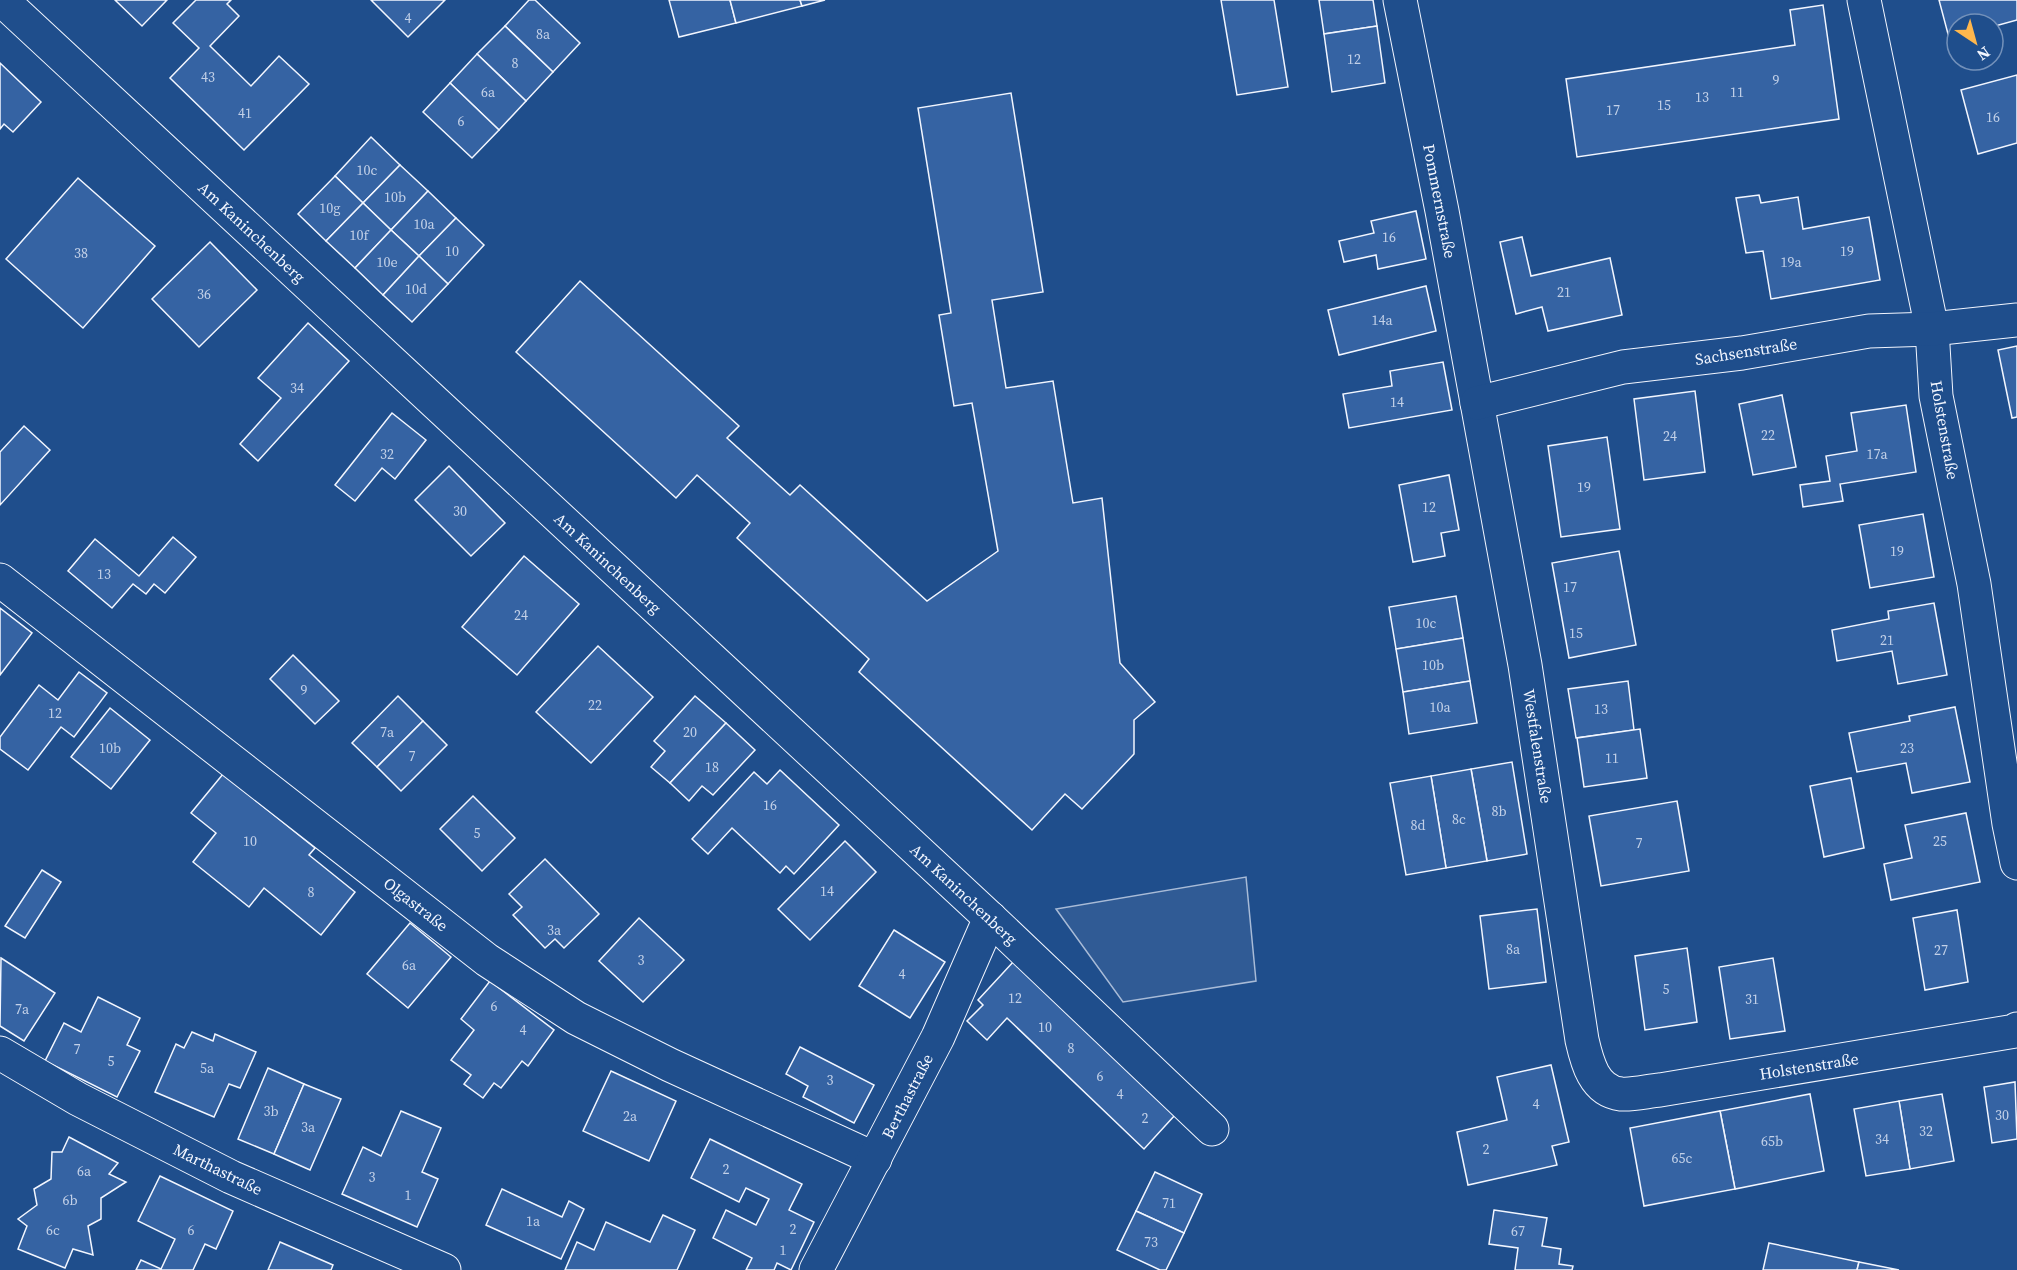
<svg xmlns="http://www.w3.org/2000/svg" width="2017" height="1270" viewBox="0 0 2017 1270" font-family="'Source Serif 4',serif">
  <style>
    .parking { fill: #305b95; stroke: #a8bbd7; stroke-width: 1.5 }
    .building { fill: #3563a3; stroke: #f2f6ff; stroke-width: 1.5 }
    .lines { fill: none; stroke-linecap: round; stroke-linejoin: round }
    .street-casing { stroke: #f2f6ff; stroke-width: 35 }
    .street { stroke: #1f4e8c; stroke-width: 33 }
    .labels { text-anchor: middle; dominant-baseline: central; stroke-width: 4.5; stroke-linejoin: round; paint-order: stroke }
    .number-label { font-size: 14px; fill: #c3d1e8 }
    .street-label { font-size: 16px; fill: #f2f6ff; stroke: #1f4e8c }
  </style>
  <rect width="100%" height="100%" fill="#1f4e8c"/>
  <polygon class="parking" points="1246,877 1256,981 1123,1002 1056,909"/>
  <g class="building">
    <polygon points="115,0 167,0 142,26"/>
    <polygon points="196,0 231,0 227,4 239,16 210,46 251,86 279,56 309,84 244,150 170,78 199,48 173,23"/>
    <polygon points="371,0 445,0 408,37"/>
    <polygon points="529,0 535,0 580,43 553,72 505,26"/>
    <polygon points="669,0 730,0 736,23 679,37"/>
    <polygon points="730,0 800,0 802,6 736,23"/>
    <polygon points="800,0 825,0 802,6"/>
    <polygon points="1221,0 1274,0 1288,87 1237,95"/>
    <polygon points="1319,0 1373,0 1377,26 1324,34"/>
    <polygon points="1939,0 2017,0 2017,20 1995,26 1998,36 1993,38 1993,24 1957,24 1957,47 1952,49"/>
    <polygon points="1823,5 1839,119 1577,157 1566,79 1795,45 1790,10"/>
    <polygon points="505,26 553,72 526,101 477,54"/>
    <polygon points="1377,26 1385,83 1332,92 1324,34"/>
    <polygon points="477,54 526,101 499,130 450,83"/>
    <polygon points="0,63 41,102 13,132 4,124 0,129"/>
    <polygon points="2017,75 2017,143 1978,154 1961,90"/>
    <polygon points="450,83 499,130 472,158 423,112"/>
    <polygon points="1011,93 1043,292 992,300 1006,388 1053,381 1073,503 1102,498 1120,663 1155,702 1134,720 1134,754 1082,809 1065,794 1032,830 859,672 869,659 737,538 750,523 697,475 676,498 516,352 580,281 739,426 727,438 790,495 800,485 927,601 998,551 972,403 954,406 939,315 951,313 918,108"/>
    <polygon points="371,137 400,165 363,203 335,176"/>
    <polygon points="400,165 428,191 391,230 363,203"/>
    <polygon points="335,176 363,203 326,241 298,214"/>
    <polygon points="78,178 155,246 83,328 6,259"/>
    <polygon points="428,191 456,218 419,256 391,230"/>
    <polygon points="1759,195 1761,203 1798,197 1803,229 1869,217 1880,280 1771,299 1763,251 1746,253 1736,198"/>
    <polygon points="363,203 391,230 355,268 326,241"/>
    <polygon points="1416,211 1426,259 1378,269 1376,255 1344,262 1339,241 1374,233 1371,221"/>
    <polygon points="456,218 484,245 448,284 419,256"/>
    <polygon points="391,230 419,256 383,295 355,268"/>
    <polygon points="1522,237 1531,276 1610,258 1622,315 1548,331 1542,307 1516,314 1500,242"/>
    <polygon points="210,242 257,290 199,347 152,299"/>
    <polygon points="419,256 448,284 412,322 383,295"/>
    <polygon points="1426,286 1436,331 1339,355 1328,310"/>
    <polygon points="308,323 349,361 258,461 240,444 281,398 258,378"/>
    <polygon points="2017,346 2017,417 2012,418 1998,350"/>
    <polygon points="1443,362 1452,410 1349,428 1343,394 1392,386 1390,371"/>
    <polygon points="1695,391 1705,472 1644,480 1634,399"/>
    <polygon points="1782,395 1796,467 1753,475 1739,404"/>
    <polygon points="1906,405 1916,472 1840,484 1843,501 1803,507 1800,485 1830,481 1826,456 1857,451 1851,413"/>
    <polygon points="392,413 426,440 395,479 382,468 355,501 335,485"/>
    <polygon points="24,426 50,450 0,505 0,452"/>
    <polygon points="1607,437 1620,529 1561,537 1548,446"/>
    <polygon points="449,466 505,523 471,556 415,500"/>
    <polygon points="1449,475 1459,530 1441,533 1445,556 1413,562 1399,485"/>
    <polygon points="1923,514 1934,577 1870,588 1859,525"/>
    <polygon points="173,537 196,557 165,593 154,584 146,594 133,584 112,608 68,571 95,539 139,576"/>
    <polygon points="1619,551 1636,645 1569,658 1552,563"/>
    <polygon points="524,556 579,604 517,675 462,627"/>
    <polygon points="1456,596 1463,638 1396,649 1389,607"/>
    <polygon points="1934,603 1947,675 1898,684 1892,651 1837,661 1832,630 1889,619 1888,611"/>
    <polygon points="0,608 32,633 0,675"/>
    <polygon points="1463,638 1470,681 1403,692 1396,649"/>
    <polygon points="598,646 653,697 591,763 536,712"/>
    <polygon points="293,655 339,701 315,724 270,679"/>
    <polygon points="79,672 107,693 74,737 61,727 28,770 0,749 0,737 39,685 58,700"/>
    <polygon points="1470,681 1477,723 1409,734 1403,692"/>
    <polygon points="1628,681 1634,730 1576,738 1568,689"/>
    <polygon points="398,696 423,721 377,767 352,743"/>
    <polygon points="695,696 726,723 670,783 651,767 665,751 654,741"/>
    <polygon points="1955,707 1970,782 1912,793 1906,763 1857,772 1849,733 1910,721 1909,716"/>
    <polygon points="110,708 150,740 111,789 71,757"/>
    <polygon points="423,721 447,745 401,791 377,767"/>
    <polygon points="726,723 755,750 713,795 702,786 689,801 670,783"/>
    <polygon points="1640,729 1647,778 1584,787 1577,738"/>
    <polygon points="1512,762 1527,854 1487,861 1471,769"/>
    <polygon points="1471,769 1487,861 1446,868 1431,776"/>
    <polygon points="780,770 839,825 794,874 786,866 780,873 732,828 708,854 692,839 754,772 767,784"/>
    <polygon points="223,774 315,848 309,855 355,892 321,935 264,888 249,907 193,862 216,833 191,813"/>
    <polygon points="1431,776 1446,868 1406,875 1390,783"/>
    <polygon points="1851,778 1864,848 1824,857 1810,786"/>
    <polygon points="473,796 515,838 482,871 440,829"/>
    <polygon points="1677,801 1689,871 1601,886 1589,816"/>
    <polygon points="1966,813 1980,882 1891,900 1884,864 1912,858 1905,825"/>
    <polygon points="845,841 876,872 810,940 778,909"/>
    <polygon points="545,859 599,914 564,948 555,939 545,948 513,915 522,907 509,894"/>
    <polygon points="42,870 61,882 25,938 5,926"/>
    <polygon points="1537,909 1546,982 1489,989 1480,916"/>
    <polygon points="1957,910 1968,982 1925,990 1913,918"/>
    <polygon points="639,918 684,960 643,1002 599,961"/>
    <polygon points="410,923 451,957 408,1008 367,974"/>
    <polygon points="894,930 945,962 910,1018 859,986"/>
    <polygon points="1687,948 1697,1022 1645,1030 1635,956"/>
    <polygon points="1,958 55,993 24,1041 0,1026"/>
    <polygon points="1773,958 1785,1031 1730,1039 1719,967"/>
    <polygon points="1014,961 1175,1115 1144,1149 1007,1018 987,1040 967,1021 983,1005 978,1000"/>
    <polygon points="490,981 554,1030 528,1066 522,1061 501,1088 494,1083 483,1098 464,1084 471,1075 451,1060 474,1030 461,1019"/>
    <polygon points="98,997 140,1018 127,1045 140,1051 117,1097 45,1061 64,1023 81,1032"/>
    <polygon points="192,1032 213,1041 215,1034 256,1052 240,1088 229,1084 214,1117 155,1092 176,1044 184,1048"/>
    <polygon points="800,1047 874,1085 854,1123 803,1097 808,1086 786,1074"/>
    <polygon points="1551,1065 1569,1142 1552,1146 1557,1165 1468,1185 1457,1132 1507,1120 1497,1077"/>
    <polygon points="268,1068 304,1084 274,1154 238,1139"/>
    <polygon points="611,1071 676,1101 649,1161 583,1131"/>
    <polygon points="2015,1082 2017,1139 1992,1143 1984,1087"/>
    <polygon points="304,1084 341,1099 310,1170 274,1154"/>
    <polygon points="1810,1094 1824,1171 1735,1189 1720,1111"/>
    <polygon points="1942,1094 1954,1161 1910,1169 1899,1101"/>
    <polygon points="1899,1101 1910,1169 1866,1176 1854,1109"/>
    <polygon points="401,1111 441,1128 422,1172 438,1179 417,1227 342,1194 363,1147 381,1156"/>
    <polygon points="1720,1111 1735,1189 1644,1206 1630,1128"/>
    <polygon points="69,1137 118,1163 109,1174 126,1182 101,1198 101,1219 88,1226 93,1255 73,1249 65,1268 18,1249 27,1226 18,1219 37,1205 34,1189 51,1179 52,1152 62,1152"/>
    <polygon points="710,1139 802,1184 789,1210 814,1222 791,1270 777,1263 774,1270 746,1270 752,1258 713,1238 726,1210 756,1225 769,1199 746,1188 739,1202 691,1178"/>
    <polygon points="1155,1172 1202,1194 1184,1233 1136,1211"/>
    <polygon points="160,1176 233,1211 216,1249 205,1244 193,1270 136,1270 141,1260 161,1269 175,1239 138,1221"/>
    <polygon points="502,1189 562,1217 569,1201 584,1209 561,1259 486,1225"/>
    <polygon points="1494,1210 1547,1218 1542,1246 1561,1249 1559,1264 1573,1266 1572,1270 1515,1270 1518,1248 1489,1244"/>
    <polygon points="1136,1211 1184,1233 1166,1270 1160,1270 1117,1250"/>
    <polygon points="663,1215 695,1230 677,1270 565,1270 577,1242 594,1250 606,1222 650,1242"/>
    <polygon points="280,1242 333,1265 331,1270 268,1270"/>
    <polygon points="1769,1243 1859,1262 1857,1270 1763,1270"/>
    <polygon points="1859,1262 1899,1270 1857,1270"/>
  </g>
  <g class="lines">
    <g class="street-casing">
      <g id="street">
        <polyline points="2,0 990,918 1212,1129"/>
        <path d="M1400,0L1442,211L1525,665L1582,1040C1587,1062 1594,1091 1621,1094C1633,1095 1648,1091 1660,1090L2015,1031L2017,1029"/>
        <polyline points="1864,0 1932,329 1936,396 1974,584 2009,824 2017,863"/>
        <polyline points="1477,403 1623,367 1742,353 1869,331 1932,329 2017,320"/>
        <polyline points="0,580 487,960 576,1018 670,1065 875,1159"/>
        <polyline points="0,1053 78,1099 231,1177 444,1270"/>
        <polyline points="816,1270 938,1037 990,918"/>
      </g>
    </g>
    <use href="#street" class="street"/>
  </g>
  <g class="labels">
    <g class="number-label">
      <text x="408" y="18">4</text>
      <text x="543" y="34">8a</text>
      <text x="1354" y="59">12</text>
      <text x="515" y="63">8</text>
      <text x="208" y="77">43</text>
      <text x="1776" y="80">9</text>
      <text x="488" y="92">6a</text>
      <text x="1737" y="92">11</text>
      <text x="1702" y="97">13</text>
      <text x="1664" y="105">15</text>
      <text x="1613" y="110">17</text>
      <text x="245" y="113">41</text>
      <text x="1993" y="117">16</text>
      <text x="461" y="121">6</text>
      <text x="367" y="170">10c</text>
      <text x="395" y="197">10b</text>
      <text x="330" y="208">10g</text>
      <text x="424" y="224">10a</text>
      <text x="359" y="235">10f</text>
      <text x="1389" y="237">16</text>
      <text x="452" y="251">10</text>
      <text x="1847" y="251">19</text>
      <text x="81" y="253">38</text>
      <text x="387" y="262">10e</text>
      <text x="1791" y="262">19a</text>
      <text x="416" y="289">10d</text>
      <text x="1564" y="292">21</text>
      <text x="204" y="294">36</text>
      <text x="1382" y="320">14a</text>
      <text x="297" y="388">34</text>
      <text x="1397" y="402">14</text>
      <text x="1768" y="435">22</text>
      <text x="1670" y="436">24</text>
      <text x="387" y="454">32</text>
      <text x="1877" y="454">17a</text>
      <text x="1584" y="487">19</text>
      <text x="1429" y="507">12</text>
      <text x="460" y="511">30</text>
      <text x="1897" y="551">19</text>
      <text x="104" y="574">13</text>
      <text x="1570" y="587">17</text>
      <text x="521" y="615">24</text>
      <text x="1426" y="623">10c</text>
      <text x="1576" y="633">15</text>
      <text x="1887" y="640">21</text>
      <text x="1433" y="665">10b</text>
      <text x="304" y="690">9</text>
      <text x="595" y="705">22</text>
      <text x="1440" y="707">10a</text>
      <text x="1601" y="709">13</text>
      <text x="55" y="713">12</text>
      <text x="387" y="732">7a</text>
      <text x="690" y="732">20</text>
      <text x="110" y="748">10b</text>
      <text x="1907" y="748">23</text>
      <text x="412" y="756">7</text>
      <text x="1612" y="758">11</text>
      <text x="712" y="767">18</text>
      <text x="770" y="805">16</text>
      <text x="1499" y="811">8b</text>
      <text x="1459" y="819">8c</text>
      <text x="1418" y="825">8d</text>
      <text x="477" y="833">5</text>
      <text x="250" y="841">10</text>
      <text x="1940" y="841">25</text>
      <text x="1639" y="843">7</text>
      <text x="827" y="891">14</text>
      <text x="311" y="892">8</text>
      <text x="554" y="930">3a</text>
      <text x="1513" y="949">8a</text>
      <text x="1941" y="950">27</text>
      <text x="641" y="960">3</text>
      <text x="409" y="965">6a</text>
      <text x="902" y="974">4</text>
      <text x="1666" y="989">5</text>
      <text x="1015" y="998">12</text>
      <text x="1752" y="999">31</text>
      <text x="494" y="1006">6</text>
      <text x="22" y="1009">7a</text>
      <text x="1045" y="1027">10</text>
      <text x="523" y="1030">4</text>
      <text x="1071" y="1048">8</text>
      <text x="77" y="1049">7</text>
      <text x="111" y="1061">5</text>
      <text x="207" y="1068">5a</text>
      <text x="1100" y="1076">6</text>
      <text x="830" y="1080">3</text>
      <text x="1120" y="1094">4</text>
      <text x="1536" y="1104">4</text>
      <text x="271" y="1111">3b</text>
      <text x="2002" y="1115">30</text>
      <text x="630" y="1116">2a</text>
      <text x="1145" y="1118">2</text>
      <text x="308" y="1127">3a</text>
      <text x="1926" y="1131">32</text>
      <text x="1882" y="1139">34</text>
      <text x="1772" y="1141">65b</text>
      <text x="1486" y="1149">2</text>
      <text x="1682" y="1158">65c</text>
      <text x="726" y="1169">2</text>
      <text x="84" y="1171">6a</text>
      <text x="372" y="1177">3</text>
      <text x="408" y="1195">1</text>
      <text x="70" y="1200">6b</text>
      <text x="1169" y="1203">71</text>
      <text x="533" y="1221">1a</text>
      <text x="793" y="1229">2</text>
      <text x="53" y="1230">6c</text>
      <text x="191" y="1230">6</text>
      <text x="1518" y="1231">67</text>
      <text x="1151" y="1242">73</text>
      <text x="783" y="1250">1</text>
    </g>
    <g class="street-label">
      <text transform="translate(1440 201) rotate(79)">Pommernstraße</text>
      <text transform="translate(252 232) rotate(43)">Am Kaninchenberg</text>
      <text transform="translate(1746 351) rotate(-9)">Sachsenstraße</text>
      <text transform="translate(1945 430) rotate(80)">Holstenstraße</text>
      <text transform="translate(608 563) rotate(43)">Am Kaninchenberg</text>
      <text transform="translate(1538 746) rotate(81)">Westfalenstraße</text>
      <text transform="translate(964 894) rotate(43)">Am Kaninchenberg</text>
      <text transform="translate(416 904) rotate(38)">Olgastraße</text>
      <text transform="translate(1809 1066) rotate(-9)">Holstenstraße</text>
      <text transform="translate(907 1096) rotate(-63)">Berthastraße</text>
      <text transform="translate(218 1169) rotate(26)">Marthastraße</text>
    </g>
  </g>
  <g transform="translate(1975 42) rotate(144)"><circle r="28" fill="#1f4e8c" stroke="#7391ba" stroke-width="1.5"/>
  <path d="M0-4.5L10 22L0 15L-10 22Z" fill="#ffb74d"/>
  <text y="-9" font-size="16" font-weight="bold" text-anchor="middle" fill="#f2f6ff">N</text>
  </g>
</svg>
